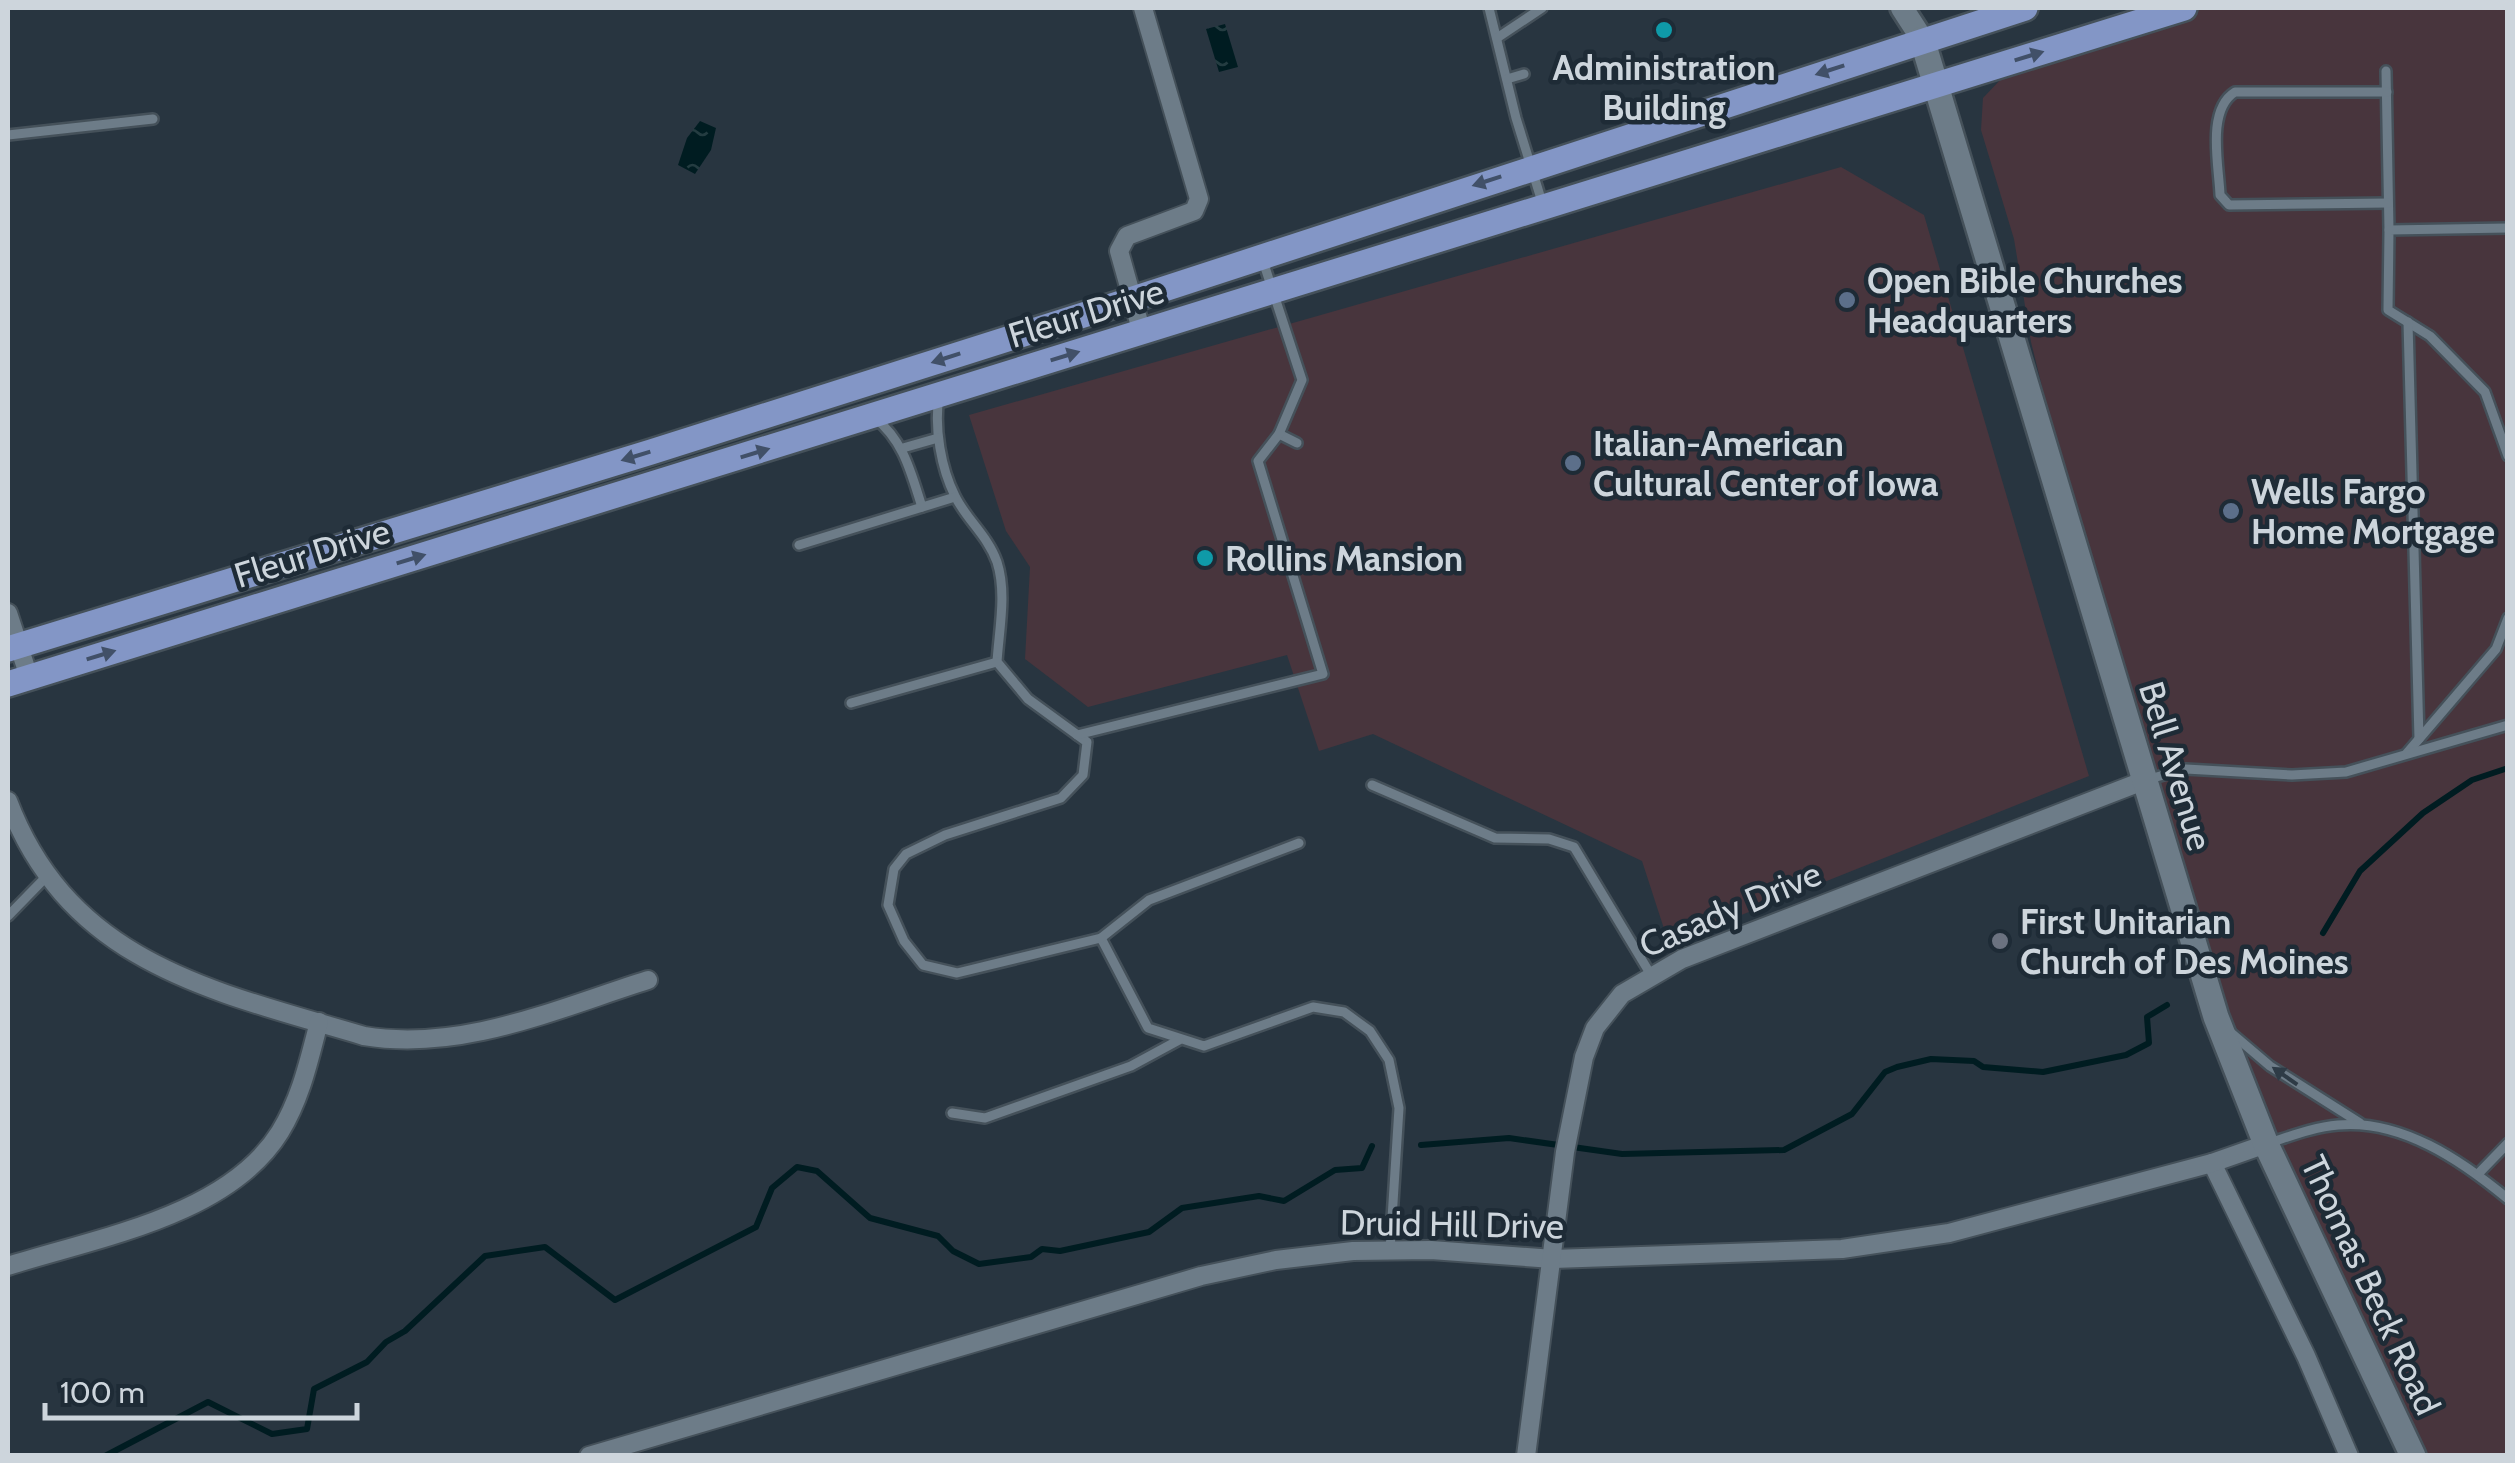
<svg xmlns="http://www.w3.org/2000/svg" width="2515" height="1463" viewBox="0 0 2515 1463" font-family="Cabin,sans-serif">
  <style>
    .commercial { fill: #48353d }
    .water { fill: url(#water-ripples) }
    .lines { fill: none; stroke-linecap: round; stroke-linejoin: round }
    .stream { stroke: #001c21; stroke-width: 6 }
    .service-casing { stroke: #45515a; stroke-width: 14 }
    .minor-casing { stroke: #45515a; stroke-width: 22 }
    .tertiary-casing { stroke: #45515a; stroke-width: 28 }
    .secondary-casing { stroke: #45515a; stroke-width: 30 }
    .primary-casing { stroke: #45515a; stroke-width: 30 }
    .service { stroke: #6d7c88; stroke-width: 9 }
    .minor { stroke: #6d7c88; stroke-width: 18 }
    .tertiary { stroke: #6d7c88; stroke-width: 22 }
    .secondary { stroke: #6d7c88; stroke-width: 25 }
    .primary { stroke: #8396c6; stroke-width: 25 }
    .oneway { fill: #415068 }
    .oneway2 { fill: #2e3b46 }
    .culture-dot { fill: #0f9aa8; stroke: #1e2b36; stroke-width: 4 }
    .service-dot { fill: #5c6f8a; stroke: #1e2b36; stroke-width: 4 }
    .worship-dot { fill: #6b7280; stroke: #1e2b36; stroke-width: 4 }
    .labels { text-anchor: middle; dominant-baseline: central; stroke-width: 9; stroke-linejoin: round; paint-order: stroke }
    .poi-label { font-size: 35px; font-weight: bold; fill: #cdd5dc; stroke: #1e2b36; text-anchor: start }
    .street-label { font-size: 35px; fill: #cdd5dc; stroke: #1e2b36 }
  </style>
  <defs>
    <pattern id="water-ripples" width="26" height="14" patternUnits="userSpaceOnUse" patternTransform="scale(2.5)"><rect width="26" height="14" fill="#001c21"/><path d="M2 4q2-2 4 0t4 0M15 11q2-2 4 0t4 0" fill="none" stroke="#243c41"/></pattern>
  </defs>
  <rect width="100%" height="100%" fill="#283540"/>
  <g class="commercial">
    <polygon points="2184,8 2507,8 2507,1455 2413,1455 2266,1144 2118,695 2031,342 2014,239 1981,130 1983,98 2003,77"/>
    <polygon points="1841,167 1924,215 2089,776 1669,944 1642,861 1373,734 1319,751 1287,655 1088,707 1025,659 1030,567 1006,531 969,415"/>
  </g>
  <g class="water">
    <polygon points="1225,24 1238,67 1219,72 1206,29"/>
    <polygon points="700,121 716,128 711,150 695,174 678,165 687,138"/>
  </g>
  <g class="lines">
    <g class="stream">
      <polyline points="2323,933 2360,871 2423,813 2472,780 2508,768"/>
      <polyline points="1421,1145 1509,1138 1622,1154 1784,1150 1852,1114 1885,1072 1897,1067 1931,1059 1974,1061 1983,1067 2043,1072 2126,1055 2149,1043 2147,1017 2167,1005"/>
      <polyline points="105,1456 208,1402 272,1434 307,1429 314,1389 367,1362 386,1342 405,1331 485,1256 545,1247 615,1300 756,1227 772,1188 797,1167 817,1171 870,1218 938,1236 953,1251 979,1264 1031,1257 1042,1249 1060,1251 1149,1232 1182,1208 1259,1196 1284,1201 1335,1170 1362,1168 1372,1146"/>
    </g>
    <g class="service-casing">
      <g id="service">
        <polyline points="1489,8 1516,118 1542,202"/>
        <polyline points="1497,38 1542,8"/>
        <polyline points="2386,71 2389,230"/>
        <polyline points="1507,79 1524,74"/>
        <path d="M2387,92H2235C2206,110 2219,166 2220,195L2229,205L2388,203"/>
        <polyline points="8,135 153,119"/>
        <polyline points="2508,228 2389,230 2388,310 2430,336 2485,392 2508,456"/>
        <polyline points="2408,322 2419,739"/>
        <path d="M939,397C934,428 941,468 955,496C966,519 988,536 997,562C1007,593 999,630 997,662L1028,699L1087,742L1083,775L1061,798L945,835L906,854L894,869L888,905L904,941L923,965L957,973L1101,938L1148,1028L1204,1046L1313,1007L1344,1012L1370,1031L1389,1060L1399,1108L1390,1250"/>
        <path d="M875,418C904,441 911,473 922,507"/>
        <polyline points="1279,434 1297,443"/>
        <polyline points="903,448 938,438"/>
        <polyline points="799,545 955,497"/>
        <polyline points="851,703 997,662"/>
        <polyline points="1077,735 1323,674 1258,461 1279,434 1302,380 1262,258"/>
        <polyline points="2407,753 2496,649 2508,618"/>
        <polyline points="2149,779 2186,769 2292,775 2346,772 2508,725"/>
        <polyline points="1372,785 1495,838 1549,839 1574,847 1651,975"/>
        <polyline points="8,916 46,877"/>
        <polyline points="1101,938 1149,900 1299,843"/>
        <polyline points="2230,1032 2270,1066 2360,1123"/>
        <polyline points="952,1113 985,1118 1131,1066 1179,1040"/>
        <path d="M2269,1143C2291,1136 2314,1127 2338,1125C2401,1119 2461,1160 2508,1199"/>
        <polyline points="2478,1174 2508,1143"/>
      </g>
    </g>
    <g class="minor-casing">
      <g id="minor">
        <polyline points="1142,333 1119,251 1127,236 1194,211 1199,199 1143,8"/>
        <polyline points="8,613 29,677"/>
        <path d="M8,801C70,964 213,991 364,1036C462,1052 556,1009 648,980"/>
        <polyline points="2212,1163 2306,1356 2349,1456"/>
        <path d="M8,1266C96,1238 228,1216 280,1132C301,1098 309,1060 319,1022"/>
        <polyline points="589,1456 1201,1276 1276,1260 1353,1251 1431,1250 1553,1259 1842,1249 1949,1233 2212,1163 2266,1144"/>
        <polyline points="1526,1456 1565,1152 1584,1057 1595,1028 1622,994 1682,959 2143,781"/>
      </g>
    </g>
    <g class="tertiary-casing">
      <polyline id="tertiary" points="1902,8 1922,39"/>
    </g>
    <g class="secondary-casing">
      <polyline id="secondary" points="1922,39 2216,1017 2266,1144 2413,1456"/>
    </g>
    <g class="primary-casing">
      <g id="primary">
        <polyline points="8,649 651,452 1118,304 2025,8"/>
        <polyline points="8,684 2184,8"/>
      </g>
    </g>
    <use href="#service" class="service"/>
    <use href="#minor" class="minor"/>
    <use href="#tertiary" class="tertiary"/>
    <use href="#secondary" class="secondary"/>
    <use href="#primary" class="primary"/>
  </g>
  <defs><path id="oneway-solid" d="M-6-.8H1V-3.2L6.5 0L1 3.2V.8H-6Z" transform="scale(2.5)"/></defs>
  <g class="oneway">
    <use href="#oneway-solid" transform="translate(2029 56) rotate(-17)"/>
    <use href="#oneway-solid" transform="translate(1830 70) rotate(162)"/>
    <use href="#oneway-solid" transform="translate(1487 181) rotate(162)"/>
    <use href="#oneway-solid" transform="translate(1065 356) rotate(-17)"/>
    <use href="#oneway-solid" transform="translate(946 358) rotate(162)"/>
    <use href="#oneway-solid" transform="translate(755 453) rotate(-17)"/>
    <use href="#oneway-solid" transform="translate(636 456) rotate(163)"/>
    <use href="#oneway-solid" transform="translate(411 559) rotate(-17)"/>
    <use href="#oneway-solid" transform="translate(101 655) rotate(-17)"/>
  </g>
  <use class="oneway2" href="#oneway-solid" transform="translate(2285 1076) rotate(-145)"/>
  <g class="culture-dot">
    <circle cx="1664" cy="30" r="10"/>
    <circle cx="1205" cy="558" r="10"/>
  </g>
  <g class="service-dot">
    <circle cx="1847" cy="300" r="10"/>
    <circle cx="1573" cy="463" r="10"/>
    <circle cx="2231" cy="511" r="10"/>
  </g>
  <circle class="worship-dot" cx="2000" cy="941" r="10"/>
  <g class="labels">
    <g class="poi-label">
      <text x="1664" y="67" text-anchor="middle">Administration<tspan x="1664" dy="40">Building</tspan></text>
      <text x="1867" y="280">Open Bible Churches<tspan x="1867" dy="40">Headquarters</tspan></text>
      <text x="1593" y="443">Italian-American<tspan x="1593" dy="40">Cultural Center of Iowa</tspan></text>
      <text x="2251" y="491">Wells Fargo<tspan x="2251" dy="40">Home Mortgage</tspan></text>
      <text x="1225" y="558">Rollins Mansion</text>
      <text x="2020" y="921">First Unitarian<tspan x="2020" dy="40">Church of Des Moines</tspan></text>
    </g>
    <g class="street-label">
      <text transform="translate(1086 313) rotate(-17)">Fleur Drive</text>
      <text transform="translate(312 553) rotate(-17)">Fleur Drive</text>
      <text transform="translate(2176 766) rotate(73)">Bell Avenue</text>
      <text transform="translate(1730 909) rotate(-23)">Casady Drive</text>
      <text transform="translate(1452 1224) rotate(1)">Druid Hill Drive</text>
      <text transform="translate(2371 1285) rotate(65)">Thomas Beck Road</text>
    </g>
  </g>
  <rect width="2515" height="1463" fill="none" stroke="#cdd5dc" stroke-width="20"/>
  <path d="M45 1403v15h312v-15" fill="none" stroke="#cdd5dc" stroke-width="5"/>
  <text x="60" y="1403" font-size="30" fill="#cdd5dc" stroke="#1e2b36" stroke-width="8" paint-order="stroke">100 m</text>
</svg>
